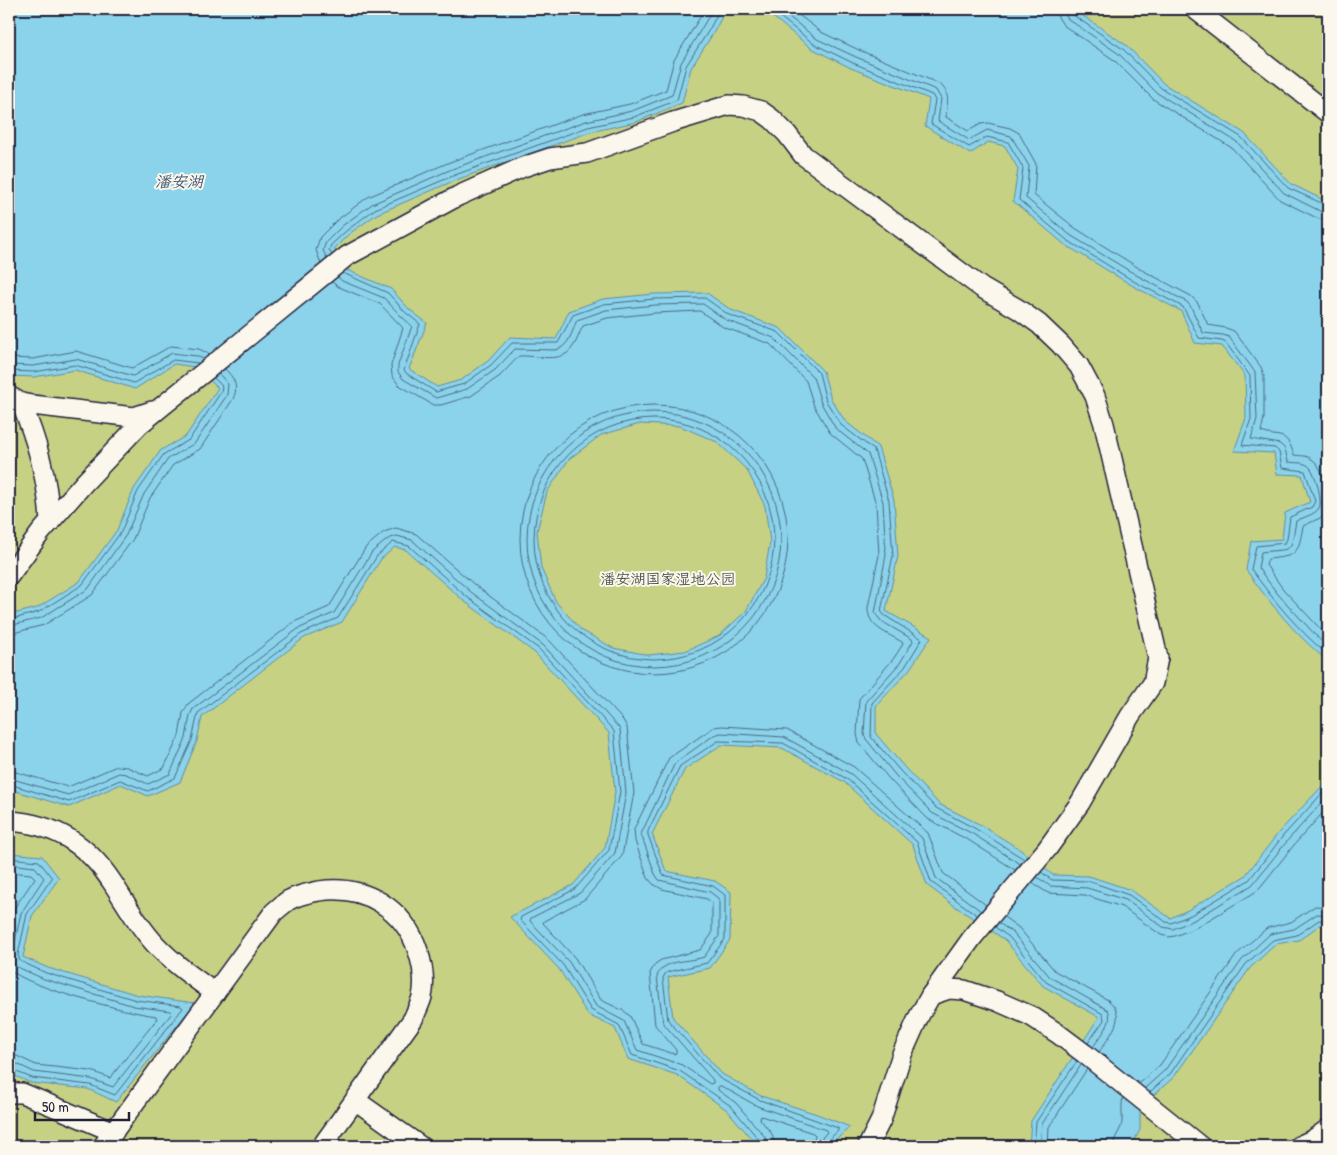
<svg xmlns="http://www.w3.org/2000/svg" width="1337" height="1155" viewBox="0 0 1337 1155" font-family="'Patrick Hand','LXGW WenKai TC',sans-serif">
  <style>
    .green { fill: #c6d184; stroke: #747a60 }
    .water { fill: #8ad3eb; stroke: #608ca5; fill-rule: evenodd }
    .lines { fill: none; stroke-linecap: round; stroke-linejoin: round }
    .shore { stroke: #4c6981; stroke-width: 1 }
    .minor-casing { stroke: #22223b; stroke-width: 22 }
    .minor { stroke: #fbf7ec; stroke-width: 19 }
    .labels { text-anchor: middle; dominant-baseline: central; stroke-width: 4; stroke-linejoin: round; paint-order: stroke }
    .park-label { font-size: 15px; fill: #535751; stroke: #fbf7ec }
    .water-label { font-size: 16px; font-style: italic; fill: #415770; stroke: #fbf7ec }
  </style>
  <rect width="100%" height="100%" fill="#fbf7ec"/>
  <filter id="ink" filterUnits="userSpaceOnUse"><feTurbulence type="fractalNoise" baseFrequency=".02" numOctaves="2"/><feDisplacementMap in="SourceGraphic" scale="10" xChannelSelector="R" yChannelSelector="G"/><feConvolveMatrix kernelMatrix="1 2 1 2 8 2 1 2 1" color-interpolation-filters="sRGB"/></filter>
  <g filter="url(#ink)">
    <rect class="green" x="9" y="9" width="1319" height="1137"/>
    <g class="water">
      <path d="M9,9H726L714,32L691,68L682,103L636,122L590,132L456,180L377,214L349,234L334,249L347,270L391,289L409,309L427,323L409,369L437,387L461,380L488,361L510,337L556,339L569,311L603,299L654,294L707,293L731,310L780,328L823,371L831,399L845,421L878,447L894,500L898,556L886,611L931,637L909,670L876,706V734L905,768L939,804L979,824L1018,848L1053,875L1089,876L1131,890L1170,918L1188,910L1245,876L1279,832L1328,780V928L1321,924L1299,940L1276,944L1250,968L1174,1077L1140,1107V1130L1131,1146H1029L1031,1121L1099,1017L1043,986L1005,940L953,905L927,885L913,845L844,782L782,748L721,745L685,769L652,834L666,871L715,881L731,892L730,940L710,968L668,977L673,1018L722,1074L761,1096L817,1114L850,1127L829,1146H758L727,1110L677,1075L628,1059L615,1028L588,1015L559,969L510,917L573,885L605,848L615,792L609,733L535,653L464,601L406,550L395,547L381,559L342,622L304,638L202,717L197,741L180,782L148,796L121,784L69,807L9,789V615L37,608L79,582L117,530L134,489L161,450L186,436L218,388L195,367L174,364L135,389L75,370L34,377L9,376ZM640,424L680,426L717,442L747,470L765,506L770,542L764,578L746,611L719,636L685,651L649,655L613,648L581,630L556,602L541,568L537,531L547,492L569,459L601,435Z"/>
      <path d="M763,9H1073L1126,45L1164,84L1244,133L1291,184L1328,202V661C1296,636 1270,603 1246,570L1251,541L1282,539L1285,513L1310,502L1302,475L1277,474L1274,453L1234,451L1246,418L1245,376L1222,346L1195,343L1181,311L1133,286L1064,244L1013,201L1018,169L1005,146L988,142L970,154L925,126L929,99L851,68L811,48Z"/>
      <polygon points="9,853 42,856 59,878 32,916 23,957 48,968 138,995 195,1003 116,1102 88,1089 31,1083 9,1073"/>
    </g>
    <g class="lines">
      <g class="shore">
        <path d="M770,9L814,44L853,63L932,95L935,100L931,124L969,147L987,137L1008,142L1023,168L1019,200L1067,240L1135,282L1183,307L1199,338L1222,341L1226,343L1250,376L1251,419L1242,445L1275,448L1279,452L1282,468L1305,471L1315,501L1312,507L1290,517L1287,539L1285,543L1256,546L1251,569C1273,600 1299,631 1328,655"/>
        <path d="M779,9L817,39L856,57L936,90L941,99L938,121L969,140L987,130L1011,136L1029,166L1026,198L1070,235L1138,276L1187,302L1191,307L1203,333L1223,335L1229,337L1255,372L1257,419L1251,439L1280,444L1285,449L1288,462C1294,463 1302,462 1307,465C1315,468 1323,501 1319,508C1315,515 1303,517 1296,521C1290,555 1294,548 1261,552L1258,568L1277,593L1320,640L1328,647"/>
        <path d="M791,9L821,32L859,50L940,84C951,94 947,104 946,117L968,131L981,124L988,123L1010,128L1019,133L1036,164L1034,195L1075,228L1142,270L1191,296L1198,303L1208,325L1226,328L1234,331L1261,367L1264,376V418L1261,432C1281,439 1286,430 1294,455C1300,456 1305,455 1310,458C1323,464 1325,486 1328,499"/>
        <polyline points="1057,9 1058,17 1063,25 1114,60 1153,99 1232,148 1280,200 1319,219 1328,220"/>
        <polyline points="1064,9 1065,14 1068,19 1119,54 1157,93 1237,142 1284,193 1322,212 1328,213"/>
        <polyline points="1071,9 1073,15 1123,49 1161,88 1241,137 1288,188 1328,206"/>
        <polyline points="332,255 329,250 331,245 346,231 375,209 455,175 588,127 634,117 677,100 686,66 709,30 720,9"/>
        <polyline points="327,259 323,250 326,242 342,226 372,204 452,169 586,121 632,111 672,95 681,63 713,9"/>
        <polyline points="321,264 316,250 320,237 337,220 368,197 450,162 583,114 630,104 666,90 674,60 705,9"/>
        <polyline points="343,273 388,293 405,312 420,324 404,370 407,374 436,392 464,384 491,365 512,343 558,343 573,315 604,304 654,299 705,298 729,315 778,332 819,373 826,401 841,425 874,450 889,501 893,556 881,611 884,615 922,639 905,667 872,703 871,737 901,772 936,808 976,829 1024,859"/>
        <path d="M338,277L342,281L384,298L401,316L412,326L398,365V372L403,379L436,398L467,389L495,370L515,349L555,350C569,348 572,331 577,320L606,310L655,305L703,304L726,320L774,338L813,377L821,403L836,429L868,454L883,502L886,555L875,613L881,621L912,639L913,641L900,663L866,701L864,734L866,739L896,776L932,813L973,834L1020,864"/>
        <path d="M332,282L339,287L380,304L403,328L391,365L392,376L399,385L433,405H441L471,396L500,376L519,356C535,355 562,364 572,348C577,342 579,333 583,326L607,318L655,313L700,311L723,327L770,344L806,381L814,406L830,433L862,459L876,504L879,555L868,607C867,627 887,633 902,642L903,644L894,658L859,699L857,734L859,743L891,781L928,819L970,841L1015,870"/>
        <polyline points="9,358 33,359 76,351 132,368 171,346 199,349 209,354"/>
        <polyline points="9,365 33,366 76,359 133,376 172,353 197,356 203,359"/>
        <polyline points="9,371 34,372 75,365 134,383 173,360 198,363"/>
        <circle cx="654" cy="539" r="134"/>
        <circle cx="654" cy="539" r="127"/>
        <circle cx="654" cy="539" r="120"/>
        <path d="M1328,505L1322,517L1303,526C1298,555 1297,556 1268,559L1266,565L1283,589L1328,637"/>
        <polyline points="9,620 39,612 82,585 121,532 138,491 164,454 189,440 221,392 222,386 214,378"/>
        <polyline points="9,626 41,618 88,589 126,535 144,494 168,459 195,443 227,395 228,384 219,374"/>
        <path d="M9,634L44,625L92,595L133,539L150,498L173,465L200,449L233,399C239,386 234,378 225,369"/>
        <polyline points="9,770 68,787 117,766 127,767 148,776 164,768 179,736 183,713 188,704 294,622 329,607 366,547 384,532 396,528 416,534 476,586 549,640 623,720 627,727 634,793 622,856 585,899 544,921 543,923 575,958 601,1000 624,1011 630,1016 643,1044 674,1054 676,1053 676,1050 655,1025 650,973 655,964 661,960 700,950 712,934 712,903 707,899 662,889 653,884 648,878 635,841 634,829 669,758 714,727 722,726 787,730 854,767 928,833 943,873 986,905"/>
        <path d="M9,778L68,795L119,773L126,774L148,784L170,774L186,738L190,715L193,709L298,629L334,613L372,552L388,539L397,536L412,540L471,592L543,645L620,729L626,793L615,853L580,893L531,918L530,921L569,962L596,1006L624,1021L637,1050L682,1065L710,1084L713,1083V1080L663,1023L657,977C661,959 690,962 704,957L719,936V899L710,892L659,880L655,874L641,834L675,763L714,735L721,733L784,737L851,774L922,838L936,878L981,911"/>
        <polyline points="9,784 69,802 120,780 148,791 175,778 192,740 198,713 301,634 338,618 377,556 393,542 409,546 467,597 539,649 614,731 620,792 609,850 575,889 521,917 520,920 563,965 591,1010 619,1025 632,1055 680,1071 731,1106 760,1141 761,1146"/>
        <polyline points="9,858 39,861 52,878 27,914 18,955 20,961 46,973 136,1000 181,1006 183,1008 115,1095 90,1085 32,1078 9,1069"/>
        <polyline points="9,864 35,867 44,878 21,913 12,956 15,966 44,979 134,1006 170,1011 172,1013 113,1087 91,1079 34,1072 15,1063 9,1062"/>
        <polyline points="9,872 31,874 35,878 15,907 9,933"/>
        <polyline points="1041,872 1052,880 1088,881 1129,895 1166,922 1171,923 1191,915 1249,880 1283,836 1328,787"/>
        <polyline points="1037,877 1050,886 1087,888 1126,900 1163,927 1173,929 1194,920 1252,885 1288,840 1328,796"/>
        <polyline points="1032,883 1048,893 1085,895 1122,907 1161,935 1169,937 1175,936 1197,927 1257,891 1294,845 1328,807"/>
        <path d="M1004,917L1019,928L1055,971L1108,1000C1129,1016 1109,1036 1099,1052"/>
        <path d="M999,923L1013,933L1050,977L1108,1010C1114,1023 1100,1036 1093,1047"/>
        <polyline points="995,927 1009,937 1046,982 1103,1014 1104,1020 1088,1043"/>
        <path d="M9,969C28,988 127,1012 156,1016L157,1019L110,1078L91,1071L36,1065L17,1056L9,1055"/>
        <polyline points="1139,1083 1160,1065 1237,954 1267,928 1291,922 1315,906 1328,907"/>
        <polyline points="1145,1088 1165,1070 1242,960 1270,934 1294,929 1317,914 1328,915"/>
        <polyline points="1150,1092 1170,1074 1246,964 1273,940 1297,935 1319,920 1328,922"/>
        <polyline points="768,1146 765,1137 736,1103 718,1090 718,1086 721,1086 757,1106 826,1130 827,1132 821,1139 820,1146"/>
        <polyline points="775,1146 772,1134 760,1119 761,1116 813,1133 815,1135 812,1146"/>
        <polyline points="826,1146 827,1141 838,1131 838,1128 760,1100 719,1078 668,1020 663,978 665,974 668,972 707,963 725,939 725,895 713,886 663,875 648,835 648,831 680,766 718,741 783,743 847,779 917,842 931,882 977,915"/>
        <polyline points="1034,1146 1036,1122 1077,1061"/>
        <polyline points="1040,1146 1042,1124 1081,1065"/>
        <polyline points="1048,1146 1049,1127 1087,1069"/>
        <path d="M1113,1146C1114,1138 1118,1134 1121,1127C1124,1118 1120,1108 1123,1098"/>
      </g>
      <g class="minor-casing">
        <g id="minor">
          <polyline points="1195,9 1328,113"/>
          <polyline points="9,396 21,403 32,405 134,417 152,411"/>
          <path d="M21,403C37,440 48,481 50,522"/>
          <polyline points="9,576 41,532 85,482 139,425 347,256 458,196 523,167 550,158 587,153 673,122 729,105 743,106 761,111 772,119 787,134 803,155 982,288 1018,309 1039,324 1061,345 1079,366 1095,396 1104,424 1158,658 1153,683 1130,716 1080,803 1047,849 972,938 931,995 919,1016 902,1054 881,1120 868,1146"/>
          <path d="M9,821C55,824 87,844 112,882C126,903 138,926 156,945C173,963 194,978 215,993"/>
          <polyline points="931,995 949,989 964,990 997,1001 1031,1016 1057,1033 1085,1054 1200,1146"/>
          <polyline points="9,1093 22,1093 114,1132"/>
          <polyline points="355,1100 420,1146"/>
          <path d="M103,1146L274,912C279,908 284,903 289,900C298,895 308,893 319,891C364,884 404,908 418,951C423,966 425,983 422,997C420,1004 416,1012 413,1019L322,1146"/>
          <polyline points="1299,1146 1314,1139 1328,1129"/>
          <polyline points="1328,1146 1328,1145"/>
        </g>
      </g>
      <use href="#minor" class="minor"/>
    </g>
  </g>
  <g class="labels">
    <g class="park-label">
      <text x="668" y="578">潘安湖国家湿地公园</text>
    </g>
    <g class="water-label">
      <text x="179" y="181">潘安湖</text>
    </g>
  </g>
  <rect width="1337" height="1155" fill="none" stroke="#fbf7ec" stroke-width="30"/>
  <rect x="15" y="15" width="1307" height="1125" fill="none" stroke="#22223b" stroke-width="2" filter="url(#ink)"/>
  <path d="M35 1112v8h94v-8" fill="none" stroke="#22223b" stroke-width="2.5"/>
  <text x="42" y="1112" font-size="15" fill="#22223b" stroke="#fbf7ec" stroke-width="4" paint-order="stroke">50 m</text>
</svg>
